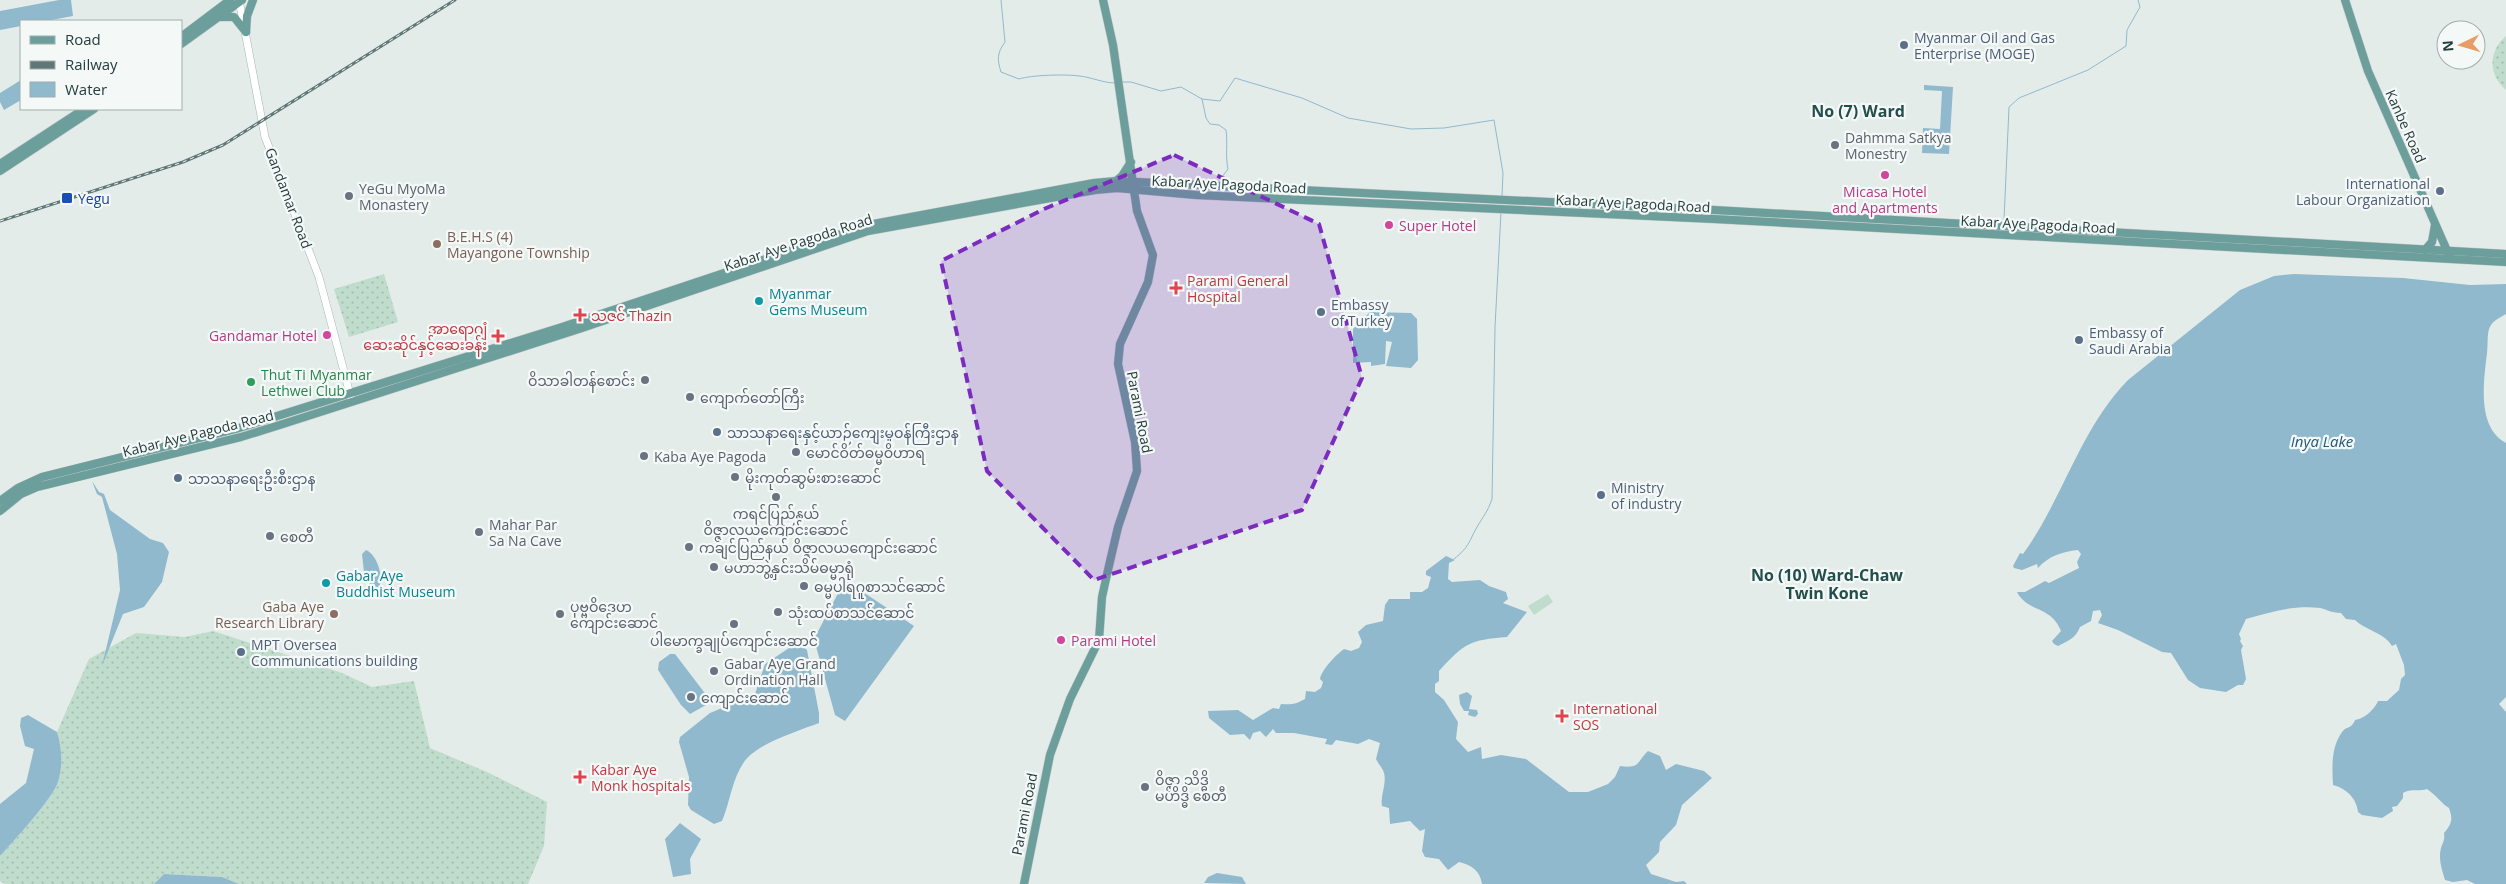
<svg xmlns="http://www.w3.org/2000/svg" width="2506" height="884" viewBox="0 0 2506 884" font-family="'Open Sans','Noto Sans Myanmar',sans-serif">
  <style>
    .grass { fill: url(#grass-dots) }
    .garden { fill: #bfdccc }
    .water { fill: #90b9cd }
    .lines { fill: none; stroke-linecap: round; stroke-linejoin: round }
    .stream { stroke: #90b9cd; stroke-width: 1 }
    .secondary-casing { stroke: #a3b7b4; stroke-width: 8 }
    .primary-casing { stroke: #c2c9c8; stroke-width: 9 }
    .secondary { stroke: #fff; stroke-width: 7 }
    .primary { stroke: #6c9f9b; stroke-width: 8 }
    .rail-casing { stroke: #5f7876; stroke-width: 3 }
    .rail { stroke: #f4f9f8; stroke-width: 1; stroke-dasharray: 4; stroke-linecap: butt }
    .marked { fill: #7b2cbf; fill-opacity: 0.2; stroke: #7b2cbf; stroke-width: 4; stroke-dasharray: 10 6; stroke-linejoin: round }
    .service-dot { fill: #5c6f8a; stroke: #f4f9f8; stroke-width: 2 }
    .worship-dot { fill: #6b7280; stroke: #f4f9f8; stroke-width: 2 }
    .hotel-dot { fill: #d1479c; stroke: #f4f9f8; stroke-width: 2 }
    .transit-dot { fill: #1a4fb4; stroke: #f4f9f8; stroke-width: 2 }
    .education-dot { fill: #8d6e63; stroke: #f4f9f8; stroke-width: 2 }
    .health-dot { fill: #e0444e; stroke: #f4f9f8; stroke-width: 2 }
    .culture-dot { fill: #0f9aa8; stroke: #f4f9f8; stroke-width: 2 }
    .leisure-dot { fill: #2e9e5b; stroke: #f4f9f8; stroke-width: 2 }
    .labels { text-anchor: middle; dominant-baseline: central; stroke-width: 4.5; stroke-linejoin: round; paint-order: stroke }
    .service-label { font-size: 14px; fill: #4e5e75; stroke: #f4f9f8; text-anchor: start }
    .street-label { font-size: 14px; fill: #253d3b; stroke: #f4f9f8 }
    .worship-label { font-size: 14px; fill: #5b616d; stroke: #f4f9f8; text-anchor: start }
    .hotel-label { font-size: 14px; fill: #b23c85; stroke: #f4f9f8; text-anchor: start }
    .transit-label { font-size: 14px; fill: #164399; stroke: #f4f9f8; text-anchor: start }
    .education-label { font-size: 14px; fill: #785e54; stroke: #f4f9f8; text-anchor: start }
    .health-label { font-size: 14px; fill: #be3a42; stroke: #f4f9f8; text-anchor: start }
    .culture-label { font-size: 14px; fill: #0d838f; stroke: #f4f9f8; text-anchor: start }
    .leisure-label { font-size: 14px; fill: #27864d; stroke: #f4f9f8; text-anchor: start }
    .water-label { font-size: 15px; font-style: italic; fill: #225975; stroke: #f4f9f8 }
    .quarter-label { font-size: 16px; font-weight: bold; fill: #224e4b; stroke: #f4f9f8 }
  </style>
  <defs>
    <pattern id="grass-dots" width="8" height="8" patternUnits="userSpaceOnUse" patternTransform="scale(1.25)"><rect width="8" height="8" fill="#bfdccc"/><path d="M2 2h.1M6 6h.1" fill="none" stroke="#a4beb0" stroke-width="1.8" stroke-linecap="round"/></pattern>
  </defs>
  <rect width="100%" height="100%" fill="#e4ecea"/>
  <g class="grass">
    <path d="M2506,36V90C2488,75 2488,51 2506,36Z"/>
    <polygon points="384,274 398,322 349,337 334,289"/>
    <path d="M213,631L342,673L372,687L414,681L430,748L487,772L547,802L544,846L528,884H239L222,877L164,874L154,884H5L0,881V856C13,842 53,798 58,782C63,766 62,747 57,732L89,659L136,633L185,637Z"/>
  </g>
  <polygon class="garden" points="1548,594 1553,602 1534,615 1528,606"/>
  <g class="water">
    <polygon points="59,0 71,0 73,16 46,21 21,21 21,26 0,30 0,11"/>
    <polygon points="21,80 21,100 4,110 0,102 0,93"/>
    <polygon points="1924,85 1953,87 1949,154 1922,153 1923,128 1940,129 1942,91 1924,90"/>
    <path d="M2294,274L2403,278L2470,285L2506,284V314C2499,318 2492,321 2489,329C2487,336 2488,346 2487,353C2484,380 2476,427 2506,443V697L2499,704L2506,712V884H2475L2467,880L2453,882L2445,880C2442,870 2438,859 2441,848C2443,842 2445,840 2444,833C2452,824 2453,819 2449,808C2442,804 2436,795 2427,789C2418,792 2411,788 2403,793V798L2397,806L2392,807L2393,811L2382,818L2362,815L2358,812C2357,799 2346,788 2333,785C2332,766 2331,748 2342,732C2346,726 2352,729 2355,720C2364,719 2375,709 2378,701H2387L2399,690L2401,679L2405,675L2404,665L2396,644L2392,646C2385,633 2365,630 2355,620L2346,619L2341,613C2331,613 2326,609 2320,608C2293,605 2271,612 2246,619L2239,634L2241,639L2240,641L2243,646L2241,650L2246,679L2243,685H2238L2226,692L2200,688L2188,680L2171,653L2162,652L2118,630L2098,623L2102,615L2100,610L2093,611L2091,621L2080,627C2075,639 2069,640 2058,646L2054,644L2052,641L2061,631C2051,605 2028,613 2017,592H2025L2045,581L2049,583L2079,568L2077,562L2081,554L2078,550C2061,552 2049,556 2038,568L2037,564L2022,570L2014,568L2013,566L2020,553L2023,554C2063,499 2080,429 2128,380L2240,290L2274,276Z"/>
    <polygon points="1370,312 1411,313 1417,319 1418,360 1411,368 1386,366 1392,342 1386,341 1385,364 1371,366 1371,362 1353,363 1353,329"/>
    <polygon points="92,481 99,492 104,494 110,510 150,539 163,543 169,552 162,582 144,607 123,614 102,666 120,590 117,554 102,497 97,494"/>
    <path d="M366,550C377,554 385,579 378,589L372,588L364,572L362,554Z"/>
    <path d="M1446,556L1455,560L1449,563L1448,579L1452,582L1480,580L1489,586L1506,592L1508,599L1503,603L1527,612L1507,637C1469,640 1465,643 1439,671V681L1435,684V692L1444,700L1458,722L1456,739L1468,752L1481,747L1482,759L1501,755L1526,759L1569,792H1588L1608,784L1615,777L1620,766C1641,769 1637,761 1648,751L1660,756L1666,770L1676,764L1704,771L1712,778L1682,805L1676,825L1660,842L1659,852L1646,865L1651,874L1676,882L1684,881L1687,884H1482C1480,870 1471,865 1459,862L1448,870L1439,859L1425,857L1422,851L1425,829L1420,831L1410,821L1390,824L1389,808L1382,806C1380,795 1387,784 1384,773C1383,768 1378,764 1376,759L1380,743L1369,739L1358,744L1336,740L1332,745L1325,744L1327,739L1294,733H1276L1273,729L1266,737L1260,731L1253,733L1250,740L1244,734L1230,735L1209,718L1208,711L1238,710L1253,720L1273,708L1279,709L1281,704C1291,705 1296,704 1305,699L1306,691L1315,692L1321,688L1323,682L1320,679C1322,669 1336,655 1344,649L1351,651L1359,648L1362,642L1358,632L1366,625L1383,621L1385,605L1389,599H1410V592H1422L1428,588L1431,577L1426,575V571Z"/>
    <polygon points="845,580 914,626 845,721 835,715 814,639"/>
    <path d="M800,644L807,650L819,713V723C798,731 756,744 744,762C732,779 730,802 722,821L714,824L691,810L688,805L689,777L679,742L680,737L710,713L755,694L765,664L789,648Z"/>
    <polygon points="670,654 675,654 707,696 706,705 690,714 681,705 658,670 659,662"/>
    <polygon points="1467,692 1472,696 1469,709 1477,710 1478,714 1475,717 1468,715 1469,711 1464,711 1460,704 1459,695"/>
    <path d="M28,715L57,732C62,747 63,767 58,782C53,798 13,842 0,856V804L26,783L34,749L25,746L20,726L21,718Z"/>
    <polygon points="680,823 701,839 690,859 691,874 673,877 665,839"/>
    <polygon points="1217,873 1242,877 1246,884 1204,883 1208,877"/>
    <polygon points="164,874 222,877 239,884 154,884"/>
  </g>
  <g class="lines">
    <g class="stream">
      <path d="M1001,0L1005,42C997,53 997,59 1001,72L1019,79C1031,75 1066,74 1079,76C1091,77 1103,83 1115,83"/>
      <path d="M1121,82H1131L1161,91L1181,87L1202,99L1206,118L1210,124L1219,125L1226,130C1228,144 1225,155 1228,169L1222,177V184"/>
      <polyline points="1202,99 1220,101 1235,78 1302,98 1348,118 1411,129 1444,128 1494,120 1503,173 1502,196"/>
      <polyline points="2004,220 2009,107 2019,98 2088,70 2126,46 2127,30 2140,7 2138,0"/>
      <path d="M1454,559C1470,546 1468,543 1477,527C1484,515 1487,513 1492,499L1495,327L1501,212"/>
    </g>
    <g class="secondary-casing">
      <polyline id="secondary" points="239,0 265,137 319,277 351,398"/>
    </g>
    <g class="primary-casing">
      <g id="primary">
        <polyline points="2345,0 2368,71 2449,255"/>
        <polyline points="220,17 234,17 246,32"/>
        <polyline points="246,32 247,16 253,0"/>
        <polyline points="181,37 230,0"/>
        <polyline points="181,44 242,0"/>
        <polyline points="0,164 84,109"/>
        <polyline points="0,171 94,109"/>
        <polyline points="1116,181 1122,176 1131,162"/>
        <polyline points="2425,250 2432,242 2435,225"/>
        <polyline points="0,501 18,488 42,477 239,428 562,327 868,225 1094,183 1116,181 1714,210 2506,254"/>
        <polyline points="0,511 21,494 37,487 241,437 286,423 582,328 868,231 1095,190 1117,188 1196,195 1714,219 2506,262"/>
        <polyline points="1024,884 1050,755 1070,699 1099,640 1102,597 1108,570 1118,527 1137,471 1135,442 1118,364 1120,344 1148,282 1153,255 1137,211 1113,45 1103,0"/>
      </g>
    </g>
    <use href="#secondary" class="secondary"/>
    <use href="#primary" class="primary"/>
    <g class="rail-casing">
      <polyline id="rail" points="0,221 183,162 223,145 455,0"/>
    </g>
    <use href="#rail" class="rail"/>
  </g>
  <path class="marked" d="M1174,155L1319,224L1362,378L1302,510L1094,580L987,471L941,261L1044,209Z"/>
  <g class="service-dot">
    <circle cx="1904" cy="45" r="5"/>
    <circle cx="2440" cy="191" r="5"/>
    <circle cx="1321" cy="312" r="5"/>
    <circle cx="2079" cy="340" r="5"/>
    <circle cx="717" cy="432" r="5"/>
    <circle cx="178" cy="478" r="5"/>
    <circle cx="1601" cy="495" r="5"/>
    <circle cx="241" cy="652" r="5"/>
  </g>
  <g class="worship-dot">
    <circle cx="1835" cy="145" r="5"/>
    <circle cx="349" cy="196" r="5"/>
    <circle cx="645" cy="380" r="5"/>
    <circle cx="690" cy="397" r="5"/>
    <circle cx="796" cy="452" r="5"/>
    <circle cx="644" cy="456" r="5"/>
    <circle cx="735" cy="477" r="5"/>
    <circle cx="776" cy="497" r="5"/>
    <circle cx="479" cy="532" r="5"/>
    <circle cx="270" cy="536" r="5"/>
    <circle cx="689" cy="547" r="5"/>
    <circle cx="714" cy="567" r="5"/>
    <circle cx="804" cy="586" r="5"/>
    <circle cx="778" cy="612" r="5"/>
    <circle cx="560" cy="614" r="5"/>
    <circle cx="734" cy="624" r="5"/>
    <circle cx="714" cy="671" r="5"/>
    <circle cx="691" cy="697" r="5"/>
    <circle cx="1145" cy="787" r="5"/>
  </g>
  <g class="hotel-dot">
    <circle cx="1885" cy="175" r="5"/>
    <circle cx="1389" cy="225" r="5"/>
    <circle cx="327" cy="335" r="5"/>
    <circle cx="1061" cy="640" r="5"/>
  </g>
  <rect class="transit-dot" x="61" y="192" width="12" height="12" rx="2.5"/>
  <g class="education-dot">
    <circle cx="437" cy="244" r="5"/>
    <circle cx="334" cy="614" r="5"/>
  </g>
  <g class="health-dot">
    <path d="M1173.5 280.5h5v5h5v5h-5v5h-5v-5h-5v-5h5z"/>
    <path d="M577.5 307.5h5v5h5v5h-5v5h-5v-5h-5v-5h5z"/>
    <path d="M495.5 328.5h5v5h5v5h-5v5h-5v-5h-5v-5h5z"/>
    <path d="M1559.5 708.5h5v5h5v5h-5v5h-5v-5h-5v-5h5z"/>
    <path d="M577.5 769.5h5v5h5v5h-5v5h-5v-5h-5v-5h5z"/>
  </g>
  <g class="culture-dot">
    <circle cx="759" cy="301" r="5"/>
    <circle cx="326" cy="583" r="5"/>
  </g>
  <circle class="leisure-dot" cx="251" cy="382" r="5"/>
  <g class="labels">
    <g class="service-label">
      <text x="1914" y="37">Myanmar Oil and Gas<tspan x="1914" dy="16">Enterprise (MOGE)</tspan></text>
      <text x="2430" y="183" text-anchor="end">International<tspan x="2430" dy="16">Labour Organization</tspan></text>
      <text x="1331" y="304">Embassy<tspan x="1331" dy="16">of Turkey</tspan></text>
      <text x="2089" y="332">Embassy of<tspan x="2089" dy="16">Saudi Arabia</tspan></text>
      <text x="727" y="432">သာသနာရေးနှင့်ယာဉ်ကျေးမှုဝန်ကြီးဌာန</text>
      <text x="188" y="478">သာသနာရေးဦးစီးဌာန</text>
      <text x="1611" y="487">Ministry<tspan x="1611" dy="16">of industry</tspan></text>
      <text x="251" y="644">MPT Oversea<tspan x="251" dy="16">Communications building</tspan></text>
    </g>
    <g class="street-label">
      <text transform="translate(2406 126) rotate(66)">Kanbe Road</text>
      <text transform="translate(1229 184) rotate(3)">Kabar Aye Pagoda Road</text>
      <text transform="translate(289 198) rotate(69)">Gandamar Road</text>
      <text transform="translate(1633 203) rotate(3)">Kabar Aye Pagoda Road</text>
      <text transform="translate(2038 224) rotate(3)">Kabar Aye Pagoda Road</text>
      <text transform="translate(798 242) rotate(-18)">Kabar Aye Pagoda Road</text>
      <text transform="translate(1140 412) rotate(79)">Parami Road</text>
      <text transform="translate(198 433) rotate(-14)">Kabar Aye Pagoda Road</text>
      <text transform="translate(1024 814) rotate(-79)">Parami Road</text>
    </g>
    <g class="worship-label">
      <text x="1845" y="137">Dahmma Satkya<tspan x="1845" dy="16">Monestry</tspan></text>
      <text x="359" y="188">YeGu MyoMa<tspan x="359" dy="16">Monastery</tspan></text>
      <text x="635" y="380" text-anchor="end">ဝိသာခါတန်စောင်း</text>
      <text x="700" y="397">ကျောက်တော်ကြီး</text>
      <text x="806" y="452">မောင်ဝိတ်ဓမ္မဝိဟာရ</text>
      <text x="654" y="456">Kaba Aye Pagoda</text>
      <text x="745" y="477">မိုးကုတ်ဆွမ်းစားဆောင်</text>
      <text x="776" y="513" text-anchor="middle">ကရင်ပြည်နယ်<tspan x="776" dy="16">ဝိဇ္ဇာလယကျောင်းဆောင်</tspan></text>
      <text x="489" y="524">Mahar Par<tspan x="489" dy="16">Sa Na Cave</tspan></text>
      <text x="280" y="536">စေတီ</text>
      <text x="699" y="547">ကချင်ပြည်နယ် ဝိဇ္ဇာလယကျောင်းဆောင်</text>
      <text x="724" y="567">မဟာဘွဲ့နှင်းသိမ်ဓမ္မာရုံ</text>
      <text x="814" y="586">ဓမ္မပါရဂူစာသင်ဆောင်</text>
      <text x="570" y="606">ပုဗ္ဗဝိဒေဟ<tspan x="570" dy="16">ကျောင်းဆောင်</tspan></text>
      <text x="788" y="612">သုံးထပ်စာသင်ဆောင်</text>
      <text x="734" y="640" text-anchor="middle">ပါမောက္ခချုပ်ကျောင်းဆောင်</text>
      <text x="724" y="663">Gabar Aye Grand<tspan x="724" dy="16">Ordination Hall</tspan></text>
      <text x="701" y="697">ကျောင်းဆောင်</text>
      <text x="1155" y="779">ဝိဇ္ဇာ သိဒ္ဓိ<tspan x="1155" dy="16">မဟိဒ္ဓိ စေတီ</tspan></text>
    </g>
    <g class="hotel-label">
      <text x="1885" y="191" text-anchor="middle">Micasa Hotel<tspan x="1885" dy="16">and Apartments</tspan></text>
      <text x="1399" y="225">Super Hotel</text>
      <text x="317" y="335" text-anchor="end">Gandamar Hotel</text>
      <text x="1071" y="640">Parami Hotel</text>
    </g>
    <g class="transit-label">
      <text x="78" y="198">Yegu</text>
    </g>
    <g class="education-label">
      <text x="447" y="236">B.E.H.S (4)<tspan x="447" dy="16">Mayangone Township</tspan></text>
      <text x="324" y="606" text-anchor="end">Gaba Aye<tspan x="324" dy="16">Research Library</tspan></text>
    </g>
    <g class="health-label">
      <text x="1187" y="280">Parami General<tspan x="1187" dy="16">Hospital</tspan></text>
      <text x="591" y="315">သဇင် Thazin</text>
      <text x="487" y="328" text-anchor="end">အာရောဂျံ<tspan x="487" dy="16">ဆေးဆိုင်နှင့်ဆေးခန်း</tspan></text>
      <text x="1573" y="708">International<tspan x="1573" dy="16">SOS</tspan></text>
      <text x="591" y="769">Kabar Aye<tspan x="591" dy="16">Monk hospitals</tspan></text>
    </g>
    <g class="culture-label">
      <text x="769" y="293">Myanmar<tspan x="769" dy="16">Gems Museum</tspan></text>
      <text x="336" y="575">Gabar Aye<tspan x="336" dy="16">Buddhist Museum</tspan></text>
    </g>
    <g class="leisure-label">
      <text x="261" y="374">Thut Ti Myanmar<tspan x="261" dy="16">Lethwei Club</tspan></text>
    </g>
    <g class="water-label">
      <text x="2322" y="441">Inya Lake</text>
    </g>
    <g class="quarter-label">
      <text x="1858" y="111">No (7) Ward</text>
      <text x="1827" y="575">No (10) Ward-Chaw<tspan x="1827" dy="18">Twin Kone</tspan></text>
    </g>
  </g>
  <rect x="20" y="20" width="162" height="90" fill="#f4f9f8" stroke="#a1aeac"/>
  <rect x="30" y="36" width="25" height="8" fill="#6c9f9b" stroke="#a1aeac"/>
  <text x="65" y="45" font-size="15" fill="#253d3b">Road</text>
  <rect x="30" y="61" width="25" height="8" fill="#5f7876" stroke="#a1aeac"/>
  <text x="65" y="70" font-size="15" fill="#253d3b">Railway</text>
  <rect x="30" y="82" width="25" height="15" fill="#90b9cd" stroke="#a1aeac"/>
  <text x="65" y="95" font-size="15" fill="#253d3b">Water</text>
  <g transform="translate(2461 45) rotate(265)"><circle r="24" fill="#f4f9f8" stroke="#a1aeac"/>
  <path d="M0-4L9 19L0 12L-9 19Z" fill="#e89d66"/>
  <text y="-8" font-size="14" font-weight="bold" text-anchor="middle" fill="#253d3b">N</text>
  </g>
</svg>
